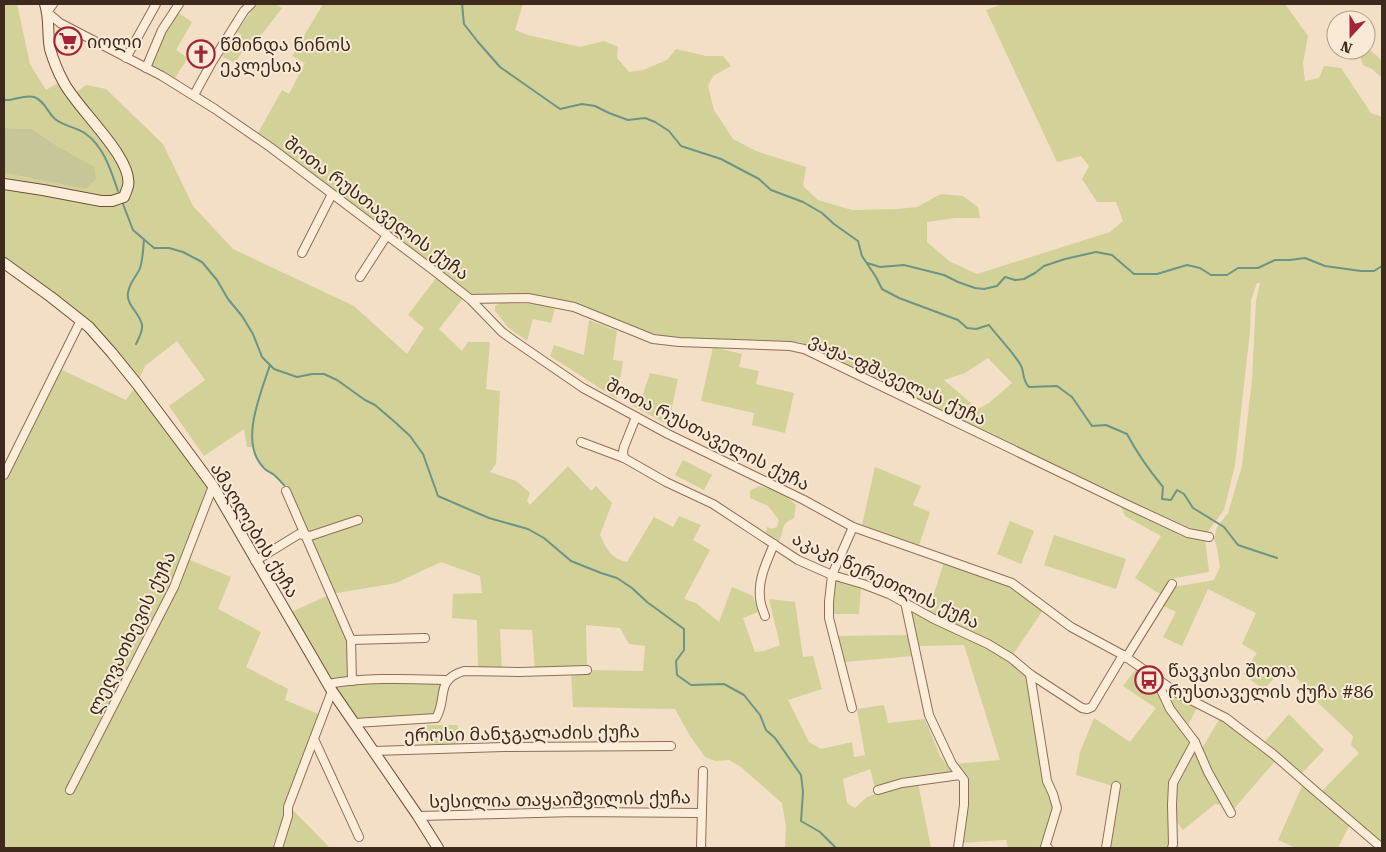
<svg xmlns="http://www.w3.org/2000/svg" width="1386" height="852" viewBox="0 0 1386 852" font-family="'Roboto Serif','Noto Sans Georgian',serif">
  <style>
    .green { fill: #d2d197; fill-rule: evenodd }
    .cemetery { fill: #c6c697 }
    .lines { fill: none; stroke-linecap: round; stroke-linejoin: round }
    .stream { stroke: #6c9585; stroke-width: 2 }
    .street-casing { stroke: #8f6e59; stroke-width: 10 }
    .secondary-casing { stroke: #714f3c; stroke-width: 12 }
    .street { stroke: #fcedd9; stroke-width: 8 }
    .secondary { stroke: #fcedd9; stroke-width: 10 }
    .labels { text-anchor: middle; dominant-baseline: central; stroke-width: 4; stroke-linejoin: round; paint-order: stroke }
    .poi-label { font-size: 18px; fill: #3e291e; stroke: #f9ead5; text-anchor: start }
    .street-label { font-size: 18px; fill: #3e291e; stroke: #f9ead5 }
  </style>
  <rect width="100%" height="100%" fill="#f2dfc5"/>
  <g class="green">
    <polygon points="4,4 17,4 30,64 46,90 60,82 116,156 125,181 122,195 103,199 4,181 4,173 85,189 57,146 32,129 4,128"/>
    <polygon points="256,4 275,4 282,8 250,50 242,52 235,63 222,56 231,41 237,44 242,35 237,32"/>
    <path d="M323,4H523L515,30L528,35L580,47L604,41L618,47L617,58L629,72L643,70L667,60L676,49L706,56H723L731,66L713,76L708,86L714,110L733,139L756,151L806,167L803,186L818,200L852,210L898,209L917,207L941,194L963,196L978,207L980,218H955L927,222V242L949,261L977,274L1110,232L1123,221L1116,202H1097L1082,179L1089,166L1081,156L1057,162L986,10L1003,4H1285L1308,36L1303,63L1305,81L1319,78L1324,66L1341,68L1371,113L1382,117V840L1380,842L1322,791L1359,753L1351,745L1353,736L1311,696L1295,676L1283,667L1264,690L1243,674L1257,653L1242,644L1256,613L1208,589L1182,646L1163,637L1176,612L1163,606L1174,587L1214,580L1220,567L1217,548L1214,538L1217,527L1228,513L1242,466L1252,380L1256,301L1260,283H1257L1251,300L1250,331L1235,465L1224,510L1206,534L1188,529L1135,506L800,342L695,339L681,340L645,333L583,307L472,294L258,133L282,90L289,94L305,63L292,56ZM988,358L1012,383L989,403L978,409L944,380L965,373Z"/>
    <polygon points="177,12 192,22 176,50 188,58 175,78 150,64 155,51"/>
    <path d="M1366,48C1383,60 1382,57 1382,78L1372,69L1363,65L1358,50H1366Z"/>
    <path d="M86,85L106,89L163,144L193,206L233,249L354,306L407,354L424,328L408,315L437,277L464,297L439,329L462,351L468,342H490L486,389L500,391L496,464L490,472L516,481L530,493L527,501L530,505L568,466L591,491L596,486L612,503L600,535C607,550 611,558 627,562L654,517L673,527L679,516L701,525L693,540L710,550L684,599L696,603L719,622L732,587L753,596L758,612L743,618L755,652L764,651L780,645L769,599L795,602L803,657L813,656L822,689L788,700L809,742L821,749L852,742L854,757L865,755L857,709L884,705L888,723L925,719L940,756L952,772L900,780L875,788L870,769L843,779L847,803L855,808L867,797L897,785L918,783L931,848H785L786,827L782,803L741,767L729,760L715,761L705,757L690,736L675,709L573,707L571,670L535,671L532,630L500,629L502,672H478L477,620L452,618L453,594L482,593L480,576L441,562L396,583L331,594L351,640L353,680H448L439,714L355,723L287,614L331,594L284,485L274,475L263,468L257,458L252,447H247L244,429L204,456L169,406L205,380L177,341L145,366L137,384L213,486L185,558L231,577L218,609L261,632L246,667L288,689L285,700L321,715L272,848H4V482L60,369L126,400L137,384L125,368L123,358L107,339L66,302L15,266L4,260V187L99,207L123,205L124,197L128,177L71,96ZM586,625L620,628L629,644L645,646L643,671L587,670Z"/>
    <polygon points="500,303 535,304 555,309 551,323 533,319 527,341 509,328 495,311 495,306"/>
    <polygon points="589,320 617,331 613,360 623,361 617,399 550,356 554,345 584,355"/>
    <polygon points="713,347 742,354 739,367 759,371 756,384 794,393 785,433 752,425 754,413 701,401"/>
    <polygon points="650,373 678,379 668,425 628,403 628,392 643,394"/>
    <polygon points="683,460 712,475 704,490 675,475"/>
    <polygon points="875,467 921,486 913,505 930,512 919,545 862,525"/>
    <path d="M759,486C773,489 786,494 796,505L794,518C778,526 786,529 779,541L772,537L766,532L767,527L772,529L777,527L779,520L768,506L750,498V491Z"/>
    <polygon points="1120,504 1205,539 1209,572 1170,579 1160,594 1135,578 1161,536 1125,516"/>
    <polygon points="1010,521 1034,531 1021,564 997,554"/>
    <polygon points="1054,535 1126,559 1116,589 1044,565"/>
    <polygon points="944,562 1012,585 1043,610 1012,656 979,635 928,612"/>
    <polygon points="834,578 861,587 859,614 833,614 832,594"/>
    <polygon points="911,608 932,622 962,634 1006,658 1027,676 1043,782 1051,797 1054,809 1041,845 1038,848 1008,848 1006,840 960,843 969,799 967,779 955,764 1000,760 964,645 917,646"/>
    <polygon points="909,635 913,656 844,662 837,636"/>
    <polygon points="1136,669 1154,682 1193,742 1170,783 1177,848 1109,848 1120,783 1118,781 1113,786 1076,775 1080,752 1094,718 1130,742 1156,708 1123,686"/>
    <path d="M1170,692L1197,708L1187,727C1180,718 1166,703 1170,692Z"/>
    <polygon points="1289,714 1324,750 1302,773 1265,741"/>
    <polygon points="1220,718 1276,760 1232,811 1217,784 1201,750"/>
    <rect x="427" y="725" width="31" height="19"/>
    <polygon points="1195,746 1223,805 1215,804 1183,830 1174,818 1175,784"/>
    <polygon points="1303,784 1350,824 1338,848 1296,848 1278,840"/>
    <polygon points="290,807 330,848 275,848"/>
  </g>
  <polygon class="cemetery" points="4,128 32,129 57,146 94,167 96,179 85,189 4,173"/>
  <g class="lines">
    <g class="stream">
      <path d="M462,4L464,24L478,42L500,67L560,109L582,104L595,106L609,113L628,120L645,118L655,122L669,131L681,146L721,159L759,179L771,190L803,202L822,213L834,224L858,241L862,256L876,277L882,289L899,298L958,320L967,328L976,329L989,325C997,336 1018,357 1022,368C1024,375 1023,381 1029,387L1057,386L1072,397L1092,426L1106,425L1127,434C1137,453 1149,470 1163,487L1162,499L1171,500L1177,490L1184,494L1193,508L1224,527L1238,545L1277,558"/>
      <path d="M4,100C14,101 24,94 34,97C44,100 48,113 55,119C65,127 77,127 86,134C104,147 111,171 118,191"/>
      <polyline points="123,204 133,230 154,248 169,248 183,252 202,262 217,280 228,299 242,316 253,334 262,357 274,369 297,377 312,374 324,374 337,380 365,400 375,405 396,423 410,436 423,454 438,496 489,518 528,529 544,538 571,561 601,573 617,578 632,588 647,602 684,629 684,650 676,661 677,675 691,685 724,684 744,695 760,715 766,730 775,738 801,775 803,792 801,821 820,832 836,848"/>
      <polyline points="867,263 880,267 904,265 944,275 958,282 975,288 984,289 997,286 1005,277 1015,280 1024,279 1035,273 1044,266 1065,259 1096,252 1112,255 1134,274 1157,274 1187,265 1200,268 1211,275 1227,275 1238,268 1258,268 1275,260 1290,260 1305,258 1325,266 1361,271 1374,271 1382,266"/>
      <path d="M136,344C139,338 143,331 142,325C140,313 126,305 128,293C129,283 137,276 140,268C143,259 143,249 144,240"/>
      <path d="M270,365C261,393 239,442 263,467C265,470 269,472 273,474C277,477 280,481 284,485"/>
    </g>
    <g class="street-casing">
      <g id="street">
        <polyline points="53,4 47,12 60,23 162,76 215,109 270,147 437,273 470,299 502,332 513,340 583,388 668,434 804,500 853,527 1012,583 1071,627 1123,655 1179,694 1226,718 1273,754 1313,789 1382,848"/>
        <polyline points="126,58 156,4"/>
        <polyline points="146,68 162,30 179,4"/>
        <polyline points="194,95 212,62 244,11 251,4"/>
        <polyline points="302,253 332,194"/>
        <polyline points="360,277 387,235"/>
        <polyline points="470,299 528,298 574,307 653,339 679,342 790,346 804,349 1130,506 1188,533 1209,537"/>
        <polyline points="581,442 624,458 666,482 713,504 798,560 832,575 863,584 889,594 934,619 988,644 1011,658 1030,674 1082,708 1087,709 1092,707 1123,655"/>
        <polyline points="624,458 623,452 624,447 636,417"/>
        <polyline points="4,475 81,320"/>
        <polyline points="286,491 351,640 352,681"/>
        <polyline points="255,561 299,534 310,536 358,520"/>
        <polyline points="905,602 929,715 952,764 964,780 964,805 958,848"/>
        <path d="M765,616C763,610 760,604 760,597C758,579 767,561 774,544"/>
        <polyline points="351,640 425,638"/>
        <polyline points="1126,658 1172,584"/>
        <polyline points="1030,674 1047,781 1053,794 1057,808 1045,847 1048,848"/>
        <polyline points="1156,679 1170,709 1195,742 1208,772 1231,813"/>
        <path d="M328,684C367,677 409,679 448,680"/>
        <polyline points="852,708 829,618 829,602 832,575 853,527"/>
        <path d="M355,723L436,718C448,699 434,680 464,671L519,672L587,670"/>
        <polyline points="314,739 359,837"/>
        <polyline points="373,751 504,747 671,746"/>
        <polyline points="70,790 174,587 213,486"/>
        <polyline points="878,790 902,783 960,775"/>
        <polyline points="418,816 575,812 702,813"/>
        <polyline points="278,848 288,816 288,807 332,691"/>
        <polyline points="701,848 703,771"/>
        <polyline points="1106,848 1116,786"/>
        <polyline points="1172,848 1173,844 1172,805 1173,783 1195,742"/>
      </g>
    </g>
    <g class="secondary-casing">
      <g id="secondary">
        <path d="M4,184L43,190L101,201H112L124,197C125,194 127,190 128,186C134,158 75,107 63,81C58,72 53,59 50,49C47,34 50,19 45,4"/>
        <polyline points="4,263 51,297 89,327 112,353 137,384 182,444 213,486 332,691 418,816 438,848"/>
      </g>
    </g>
    <use href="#street" class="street"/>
    <use href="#secondary" class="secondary"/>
  </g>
  <defs>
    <g id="supermarket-ring" transform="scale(1.4375)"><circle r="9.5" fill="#f9ead5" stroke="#a42335" stroke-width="1.5"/><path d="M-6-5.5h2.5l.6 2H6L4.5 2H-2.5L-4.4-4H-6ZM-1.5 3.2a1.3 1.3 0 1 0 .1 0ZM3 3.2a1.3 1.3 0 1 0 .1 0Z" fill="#a42335"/></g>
    <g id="church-ring" transform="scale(1.4375)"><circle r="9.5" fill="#f9ead5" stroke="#a42335" stroke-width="1.5"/><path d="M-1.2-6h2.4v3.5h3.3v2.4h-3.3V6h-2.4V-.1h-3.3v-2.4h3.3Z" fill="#a42335"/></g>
    <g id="bus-ring" transform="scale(1.4375)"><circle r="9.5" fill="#f9ead5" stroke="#a42335" stroke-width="1.5"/><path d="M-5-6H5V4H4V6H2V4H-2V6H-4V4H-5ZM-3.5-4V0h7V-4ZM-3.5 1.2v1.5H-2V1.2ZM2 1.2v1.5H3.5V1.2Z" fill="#a42335"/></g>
  </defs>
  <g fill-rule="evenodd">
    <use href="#supermarket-ring" x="68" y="41"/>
    <use href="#church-ring" x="201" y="54"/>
    <use href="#bus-ring" x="1149" y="680"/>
  </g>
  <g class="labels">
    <g class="poi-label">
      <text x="87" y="41">იოლი</text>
      <text x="220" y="44">წმინდა ნინოს<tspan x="220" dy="21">ეკლესია</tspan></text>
      <text x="1168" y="670">წავკისი შოთა<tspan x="1168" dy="21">რუსთაველის ქუჩა #86</tspan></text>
    </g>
    <g class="street-label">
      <text transform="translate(377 208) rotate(37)">შოთა რუსთაველის ქუჩა</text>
      <text transform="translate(898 379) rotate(25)">ვაჟა-ფშაველას ქუჩა</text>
      <text transform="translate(708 434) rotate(27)">შოთა რუსთაველის ქუჩა</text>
      <text transform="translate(255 530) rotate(59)">ამაღლების ქუჩა</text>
      <text transform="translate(886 580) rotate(25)">აკაკი წერეთლის ქუჩა</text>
      <text transform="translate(131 633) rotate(-64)">ლეღვათხევის ქუჩა</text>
      <text transform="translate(522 733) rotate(-1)">ეროსი მანჯგალაძის ქუჩა</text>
      <text transform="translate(560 799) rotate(-1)">სესილია თაყაიშვილის ქუჩა</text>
    </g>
  </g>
  <rect width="1386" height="852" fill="none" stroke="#3e291e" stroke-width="10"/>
  <g transform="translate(1351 35) rotate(201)"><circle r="24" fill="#f9ead5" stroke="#ae9d8c"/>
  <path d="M0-4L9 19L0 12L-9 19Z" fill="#a42335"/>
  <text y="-8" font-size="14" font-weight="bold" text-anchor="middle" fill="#3e291e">N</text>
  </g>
</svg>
